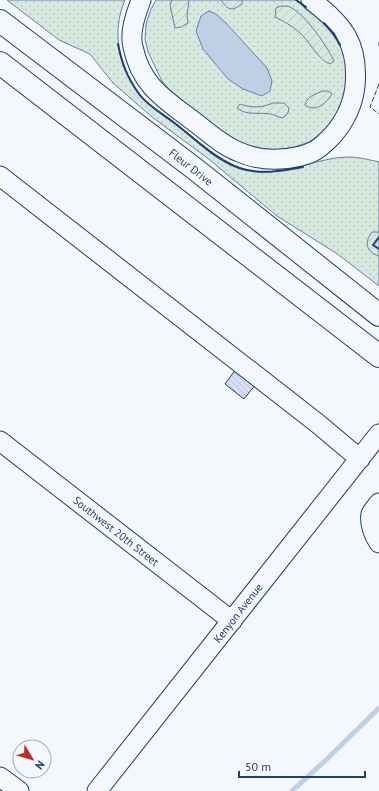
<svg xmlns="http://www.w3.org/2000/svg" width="379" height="791" viewBox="0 0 379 791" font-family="'PT Sans',sans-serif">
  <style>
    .grass { fill: url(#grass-dots); stroke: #687fa3 }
    .garden { fill: url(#garden-furrows); stroke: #687fa3 }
    .water { fill: #bed0e5; stroke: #687fa3 }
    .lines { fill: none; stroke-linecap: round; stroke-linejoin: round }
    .stream { stroke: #bed0e5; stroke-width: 5 }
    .building { fill: url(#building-back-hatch); stroke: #1d3f73 }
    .minor-casing { stroke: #1d3f73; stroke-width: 21 }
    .major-casing { stroke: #1d3f73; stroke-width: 24 }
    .minor { stroke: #f4f7fb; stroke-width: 19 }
    .major { stroke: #f4f7fb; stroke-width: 22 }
    .fence { stroke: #1d3f73; stroke-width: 1; stroke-dasharray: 5 2; stroke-linecap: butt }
    .wall { stroke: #1d3f73; stroke-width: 2 }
    .labels { text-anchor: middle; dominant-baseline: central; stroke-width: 3; stroke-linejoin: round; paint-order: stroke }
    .street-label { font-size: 11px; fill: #1d3f73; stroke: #f4f7fb }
  </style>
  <defs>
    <pattern id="grass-dots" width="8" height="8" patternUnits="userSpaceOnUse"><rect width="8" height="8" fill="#d7e8df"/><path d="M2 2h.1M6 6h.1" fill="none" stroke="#b8c8c3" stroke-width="1.8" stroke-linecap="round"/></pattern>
    <pattern id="garden-furrows" width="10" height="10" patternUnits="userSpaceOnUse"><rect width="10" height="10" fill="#d7e8df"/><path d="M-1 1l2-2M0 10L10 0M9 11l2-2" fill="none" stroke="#b8c8c3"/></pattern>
    <pattern id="building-back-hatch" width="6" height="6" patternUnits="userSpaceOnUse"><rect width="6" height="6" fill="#d5e0f0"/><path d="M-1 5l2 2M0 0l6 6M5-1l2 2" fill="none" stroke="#b6c1d1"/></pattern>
  </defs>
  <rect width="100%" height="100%" fill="#f4f7fb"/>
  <g class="grass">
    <path d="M7,0H125C111,32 119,67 139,94C151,109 176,124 191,136C212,152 233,170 260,172C291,174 319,157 349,157C359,157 370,160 379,162V286L336,253L277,216L210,160L152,117L113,83L90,54L59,40Z"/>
    <polygon points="156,0 296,0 318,17 326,25 340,45 343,46 349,65 344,106 324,132 309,142 295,147 276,150 259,148 241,143 224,134 171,92 162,81 148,52 145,39 146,24 151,9"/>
  </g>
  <g class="garden">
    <polygon points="172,0 189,0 187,15 188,23 181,27 175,28 170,5"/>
    <path d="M221,0H242V4C231,12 228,10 221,0Z"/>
    <path d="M281,6C284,6 288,6 290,7C305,14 327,46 334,61L330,64C318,60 309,40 299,32C292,26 283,21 275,17L276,8Z"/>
    <path d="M323,91H328L332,94C326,103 316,113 305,105C306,97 315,94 323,91Z"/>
    <path d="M273,103H284L289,108L288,113L283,118C278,117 275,115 271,114C258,112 247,116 237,108L240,104C251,108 262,108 273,103Z"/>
    <path d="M372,232H379V256C366,252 364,242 372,232Z"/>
  </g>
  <polygon class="water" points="209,11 216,14 226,23 267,68 272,81 270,91 262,96 243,89 228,79 203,49 196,31 201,16"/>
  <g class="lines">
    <polyline class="stream" points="292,791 327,759 379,708"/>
  </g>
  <polygon class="building" points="236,369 256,384 244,399 225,384"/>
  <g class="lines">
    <g class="minor-casing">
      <g id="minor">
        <path d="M141,0C136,14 129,32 133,47C141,85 163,98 192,120C207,131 221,145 239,152C259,161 280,161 301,156C304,155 309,154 312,152C320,149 327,141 333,135C345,121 353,105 355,86C359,44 343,24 311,0"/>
        <polyline points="0,176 317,423 360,459"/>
        <polyline points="0,441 232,621"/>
        <path d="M379,503C376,507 373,510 371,514C369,523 374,536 379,543"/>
        <polyline points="0,777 19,791"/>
        <polyline points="97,791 379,434"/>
      </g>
    </g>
    <g class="major-casing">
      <g id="major">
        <polyline points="0,21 195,169 379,315"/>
        <polyline points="0,63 379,356"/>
      </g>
    </g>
    <use href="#minor" class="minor"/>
    <use href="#major" class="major"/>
    <g class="fence">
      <polyline points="379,42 379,46"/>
      <polyline points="379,84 370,107 379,114"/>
    </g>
    <g class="wall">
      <polyline points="296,0 306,7"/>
      <polyline points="324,23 334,34 340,45"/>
      <path d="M118,44C122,64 127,77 139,94C147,105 161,113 172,121C193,137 214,159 239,168C260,175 282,171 303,167"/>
      <polyline points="379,237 373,245 379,249"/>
    </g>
  </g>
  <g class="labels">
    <g class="street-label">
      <text transform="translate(191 167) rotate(38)">Fleur Drive</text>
      <text transform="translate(116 531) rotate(38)">Southwest 20th Street</text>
      <text transform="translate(238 613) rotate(-52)">Kenyon Avenue</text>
    </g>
  </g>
  <g transform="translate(32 759) rotate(128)"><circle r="19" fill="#f4f7fb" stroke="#9eadc5"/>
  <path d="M0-3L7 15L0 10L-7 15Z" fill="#c62828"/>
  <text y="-6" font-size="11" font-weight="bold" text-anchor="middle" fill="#1d3f73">N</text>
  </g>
  <path d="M239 771v6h126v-6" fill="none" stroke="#1d3f73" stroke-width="2"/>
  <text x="245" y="771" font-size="12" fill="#1d3f73" stroke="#f4f7fb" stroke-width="3" paint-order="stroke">50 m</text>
</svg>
